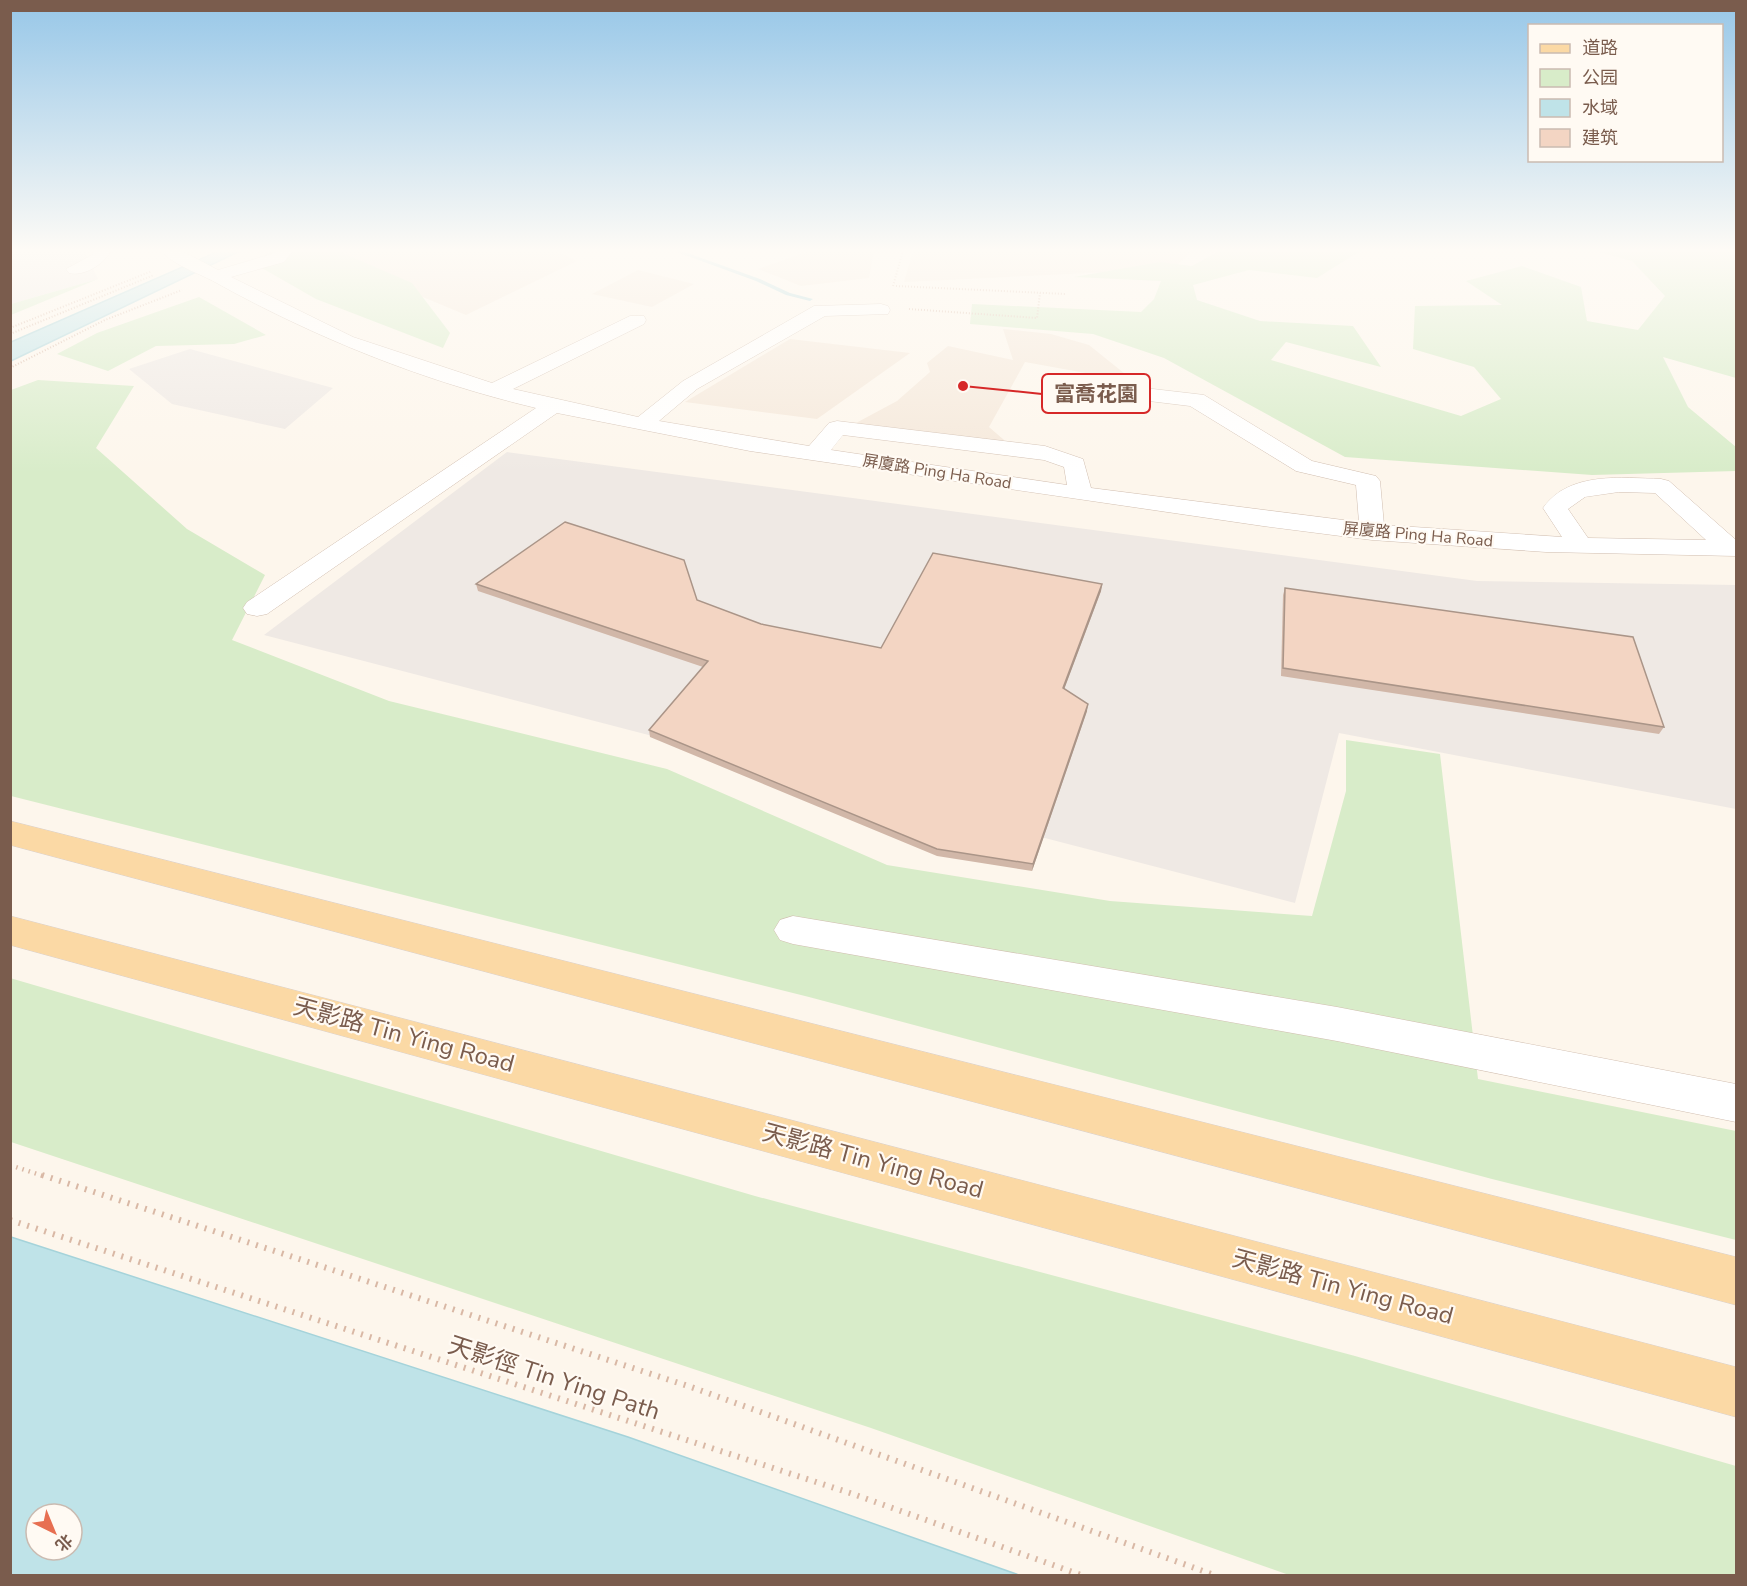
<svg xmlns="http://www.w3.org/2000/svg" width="1747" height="1586" viewBox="0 0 1747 1586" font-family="'Nunito Sans','Noto Sans SC',sans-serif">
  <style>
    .residential { fill: #f5e8da }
    .industrial { fill: #efe9e4 }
    .green { fill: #d8ecc9 }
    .water { fill: #bfe3e8; stroke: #a5d3da; stroke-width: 1.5; fill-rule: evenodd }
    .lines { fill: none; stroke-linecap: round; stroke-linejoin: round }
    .stream { fill: #a5d3da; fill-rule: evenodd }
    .minor-casing { stroke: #d1beb0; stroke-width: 1 }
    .major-casing { stroke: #dad1cd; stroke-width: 1 }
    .path-far2 { stroke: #d9b8a5; stroke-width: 2; stroke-dasharray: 1 2; stroke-linecap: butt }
    .path-far1 { stroke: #d9b8a5; stroke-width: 4.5; stroke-dasharray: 1.5 5; stroke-linecap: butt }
    .path { stroke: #d9b8a5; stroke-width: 6; stroke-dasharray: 2 7; stroke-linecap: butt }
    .minor { fill: #fff; fill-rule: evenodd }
    .major { fill: #fbd9a5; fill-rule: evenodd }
    .wall { fill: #d1b7a8 }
    .shaded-wall { fill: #aa9588 }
    .building { fill: #f3d5c3; stroke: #aa9588; stroke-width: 1.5 }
    .labels { text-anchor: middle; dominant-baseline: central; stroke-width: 4.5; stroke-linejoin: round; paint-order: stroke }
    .far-street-label { font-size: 16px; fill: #7a5c4d; stroke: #fffaf3 }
    .near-street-label { font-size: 24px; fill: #7a5c4d; stroke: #fffaf3 }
    .leader { fill: none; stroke: #d62828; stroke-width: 2 }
    .callout-dot { fill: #d62828; stroke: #fffaf3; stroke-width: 2 }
    .callout { fill: #fffaf3; stroke: #d62828; stroke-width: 2 }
    .callout-label { font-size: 21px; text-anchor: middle; font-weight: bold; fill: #7a5c4d }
  </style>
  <rect width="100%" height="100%" fill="#fdf6ec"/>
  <g class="residential">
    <polygon points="330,251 556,251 577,261 466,315 320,254"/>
    <polygon points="809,251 874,251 869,278 801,286 758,269"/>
    <polygon points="913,251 1192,251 1173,269 904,282"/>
    <polygon points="638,270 694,284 652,307 592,294"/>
    <polygon points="1003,329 1051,334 1089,345 1135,382 1025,362 989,427 1004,440 996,447 856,423 897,401 930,372 927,363 948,346 1013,360"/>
    <polygon points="790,339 910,353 817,419 685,402"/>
  </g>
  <g class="industrial">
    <polygon points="11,251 84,251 98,279 11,304"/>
    <polygon points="190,349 333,388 285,429 172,404 129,369"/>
    <polygon points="507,452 1477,581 1736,585 1736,809 1339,733 1295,903 264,635"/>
  </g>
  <g class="green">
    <polygon points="271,251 338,251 412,283 450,333 443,348 316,299 253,263"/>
    <polygon points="1219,251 1360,251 1317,278 1249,270 1193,285 1197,300 1260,321 1353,326 1381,367 1286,342 1271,360 1461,416 1501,399 1474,367 1413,349 1415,306 1502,305 1466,281 1522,266 1581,287 1587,321 1638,330 1665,296 1632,261 1595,251 1736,251 1736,378 1663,357 1688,407 1736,447 1736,471 1592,475 1345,457 1164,358 1093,334 970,324 972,304 1141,312 1154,299 1161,281 1074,277 1160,262 1192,266"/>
    <polygon points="98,279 11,315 11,304"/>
    <polygon points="199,297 266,335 234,344 156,346 108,371 57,354 97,333"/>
    <polygon points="38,380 134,386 96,448 187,529 265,575 232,640 389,701 667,769 887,865 1110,901 1312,916 1346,791 1346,740 1440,754 1478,1079 1736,1131 1736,1240 1492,1179 809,997 11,796 11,390"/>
    <polygon points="10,978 755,1196 1355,1356 1736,1466 1736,1575 1289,1575 871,1428 11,1142"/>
  </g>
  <g class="water">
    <polygon points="219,251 240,251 11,361 11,342"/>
    <path d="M11,1237L628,1437L1019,1575H11ZM36,1514H72V1550H36Z"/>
  </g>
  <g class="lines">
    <polygon class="stream" points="674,251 682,251 760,279 790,293 813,299 810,301 786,295 756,281"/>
    <g class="minor-casing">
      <g id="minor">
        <path d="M95,251H111C104,264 84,277 69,273L66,269L92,255Z"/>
        <path d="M162,251H182L218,270L272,254L276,251H293L284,262L231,277L353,337L492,383L630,316H644L646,320L644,324L513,389L638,417L683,381L814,306L881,304L888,306L890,310L888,314L825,316L697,389L659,421L809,446L829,423L837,421L1045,446L1083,459L1091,488L1359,522L1356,485L1296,471L1190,406L1067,391L1060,389L1057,385L1060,381L1067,379L1196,394L1204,395L1312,461L1376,476L1380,481L1384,525L1562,537L1543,508C1569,471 1622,478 1661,479L1669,481L1736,540V556L1546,552L1372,540L1263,526L750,451L557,413L267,614L257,616L247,614L243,608L247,602L536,408C423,381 315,338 213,281C198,273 171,264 162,251ZM843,435L1044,460L1064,467L1067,485L831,450ZM1619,492L1655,493L1706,540L1588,538L1568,509L1585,497Z"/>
        <polygon points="793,916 1337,1007 1736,1084 1736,1122 1337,1041 793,944 780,940 774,930 780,920"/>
      </g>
    </g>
    <g class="major-casing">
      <g id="major">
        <polygon points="10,821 1736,1257 1736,1305 10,845"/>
        <polygon points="10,916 1736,1367 1736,1417 10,945"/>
      </g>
    </g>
    <g class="path-far2">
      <polyline points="893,286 903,251"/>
      <polyline points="896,286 1066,294"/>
      <polyline points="909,309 1037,318 1040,293"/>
      <polyline points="10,328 152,271"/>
      <polyline points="10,334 154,275"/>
      <polyline points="10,368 105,320 182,290"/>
    </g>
    <polyline class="path-far1" points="10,1165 46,1177"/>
    <g class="path">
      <polyline points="42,1175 691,1387 1217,1576"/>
      <polyline points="10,1220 853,1494 1084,1576"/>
    </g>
    <use href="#minor" class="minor"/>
    <use href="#major" class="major"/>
  </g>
  <g class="wall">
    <polygon points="476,584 697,600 761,624 881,648 1102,584 1101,591 1064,689 1087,711 1032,871 937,856 650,737 649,730 703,667 478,591"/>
    <polygon points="1285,588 1664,727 1659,734 1281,676 1283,595"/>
  </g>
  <g class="shaded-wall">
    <polygon points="1102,584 1101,591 1062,695 1063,688"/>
    <polygon points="1088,704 1087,711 1032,871 1033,864"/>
  </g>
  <g class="building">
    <polygon points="565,522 684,560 697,600 761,624 881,648 933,553 1102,584 1063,688 1088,704 1033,864 937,849 649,730 708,661 476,584"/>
    <polygon points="1285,588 1633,637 1664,727 1283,668"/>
  </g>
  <linearGradient id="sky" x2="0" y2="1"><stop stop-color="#97c7e8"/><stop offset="0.53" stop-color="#fefbf6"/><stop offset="1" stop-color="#fefbf6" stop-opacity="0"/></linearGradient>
  <rect width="1747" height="473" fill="url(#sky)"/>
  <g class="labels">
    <g class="far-street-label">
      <text transform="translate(937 472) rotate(9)">屏廈路 Ping Ha Road</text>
      <text transform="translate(1418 535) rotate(5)">屏廈路 Ping Ha Road</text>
    </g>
    <g class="near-street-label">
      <text transform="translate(404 1035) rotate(15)">天影路 Tin Ying Road</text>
      <text transform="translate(873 1161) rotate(15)">天影路 Tin Ying Road</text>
      <text transform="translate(1343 1287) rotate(15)">天影路 Tin Ying Road</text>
      <text transform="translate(554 1378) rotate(18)">天影徑 Tin Ying Path</text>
    </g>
  </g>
  <path class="leader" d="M963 386L1042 394"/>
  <circle class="callout-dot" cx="963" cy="386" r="6"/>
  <rect class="callout" x="1042" y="374" width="108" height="39" rx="6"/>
  <g class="callout-label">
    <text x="1096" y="401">富喬花園</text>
  </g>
  <rect width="1747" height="1586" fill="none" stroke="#7a5c4d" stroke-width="24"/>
  <rect x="1528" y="24" width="195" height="138" fill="#fffaf3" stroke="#cabbb1" stroke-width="1.5"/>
  <rect x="1540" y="44" width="30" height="9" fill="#fbd9a5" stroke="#cabbb1" stroke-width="1.5"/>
  <text x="1582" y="54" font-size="18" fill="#7a5c4d">道路</text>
  <rect x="1540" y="69" width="30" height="18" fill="#d8ecc9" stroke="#cabbb1" stroke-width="1.5"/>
  <text x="1582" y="84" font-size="18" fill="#7a5c4d">公园</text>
  <rect x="1540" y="99" width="30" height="18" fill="#bfe3e8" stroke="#cabbb1" stroke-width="1.5"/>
  <text x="1582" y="114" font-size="18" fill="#7a5c4d">水域</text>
  <rect x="1540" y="129" width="30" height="18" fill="#f3d5c3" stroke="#cabbb1" stroke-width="1.5"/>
  <text x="1582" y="144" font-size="18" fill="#7a5c4d">建筑</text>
  <g transform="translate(54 1532) rotate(137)"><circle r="28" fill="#fffaf3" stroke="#cabbb1" stroke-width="1.5"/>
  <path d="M0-4.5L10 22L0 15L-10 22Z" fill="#e76f51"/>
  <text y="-9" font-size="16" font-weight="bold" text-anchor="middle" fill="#7a5c4d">北</text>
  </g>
</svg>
